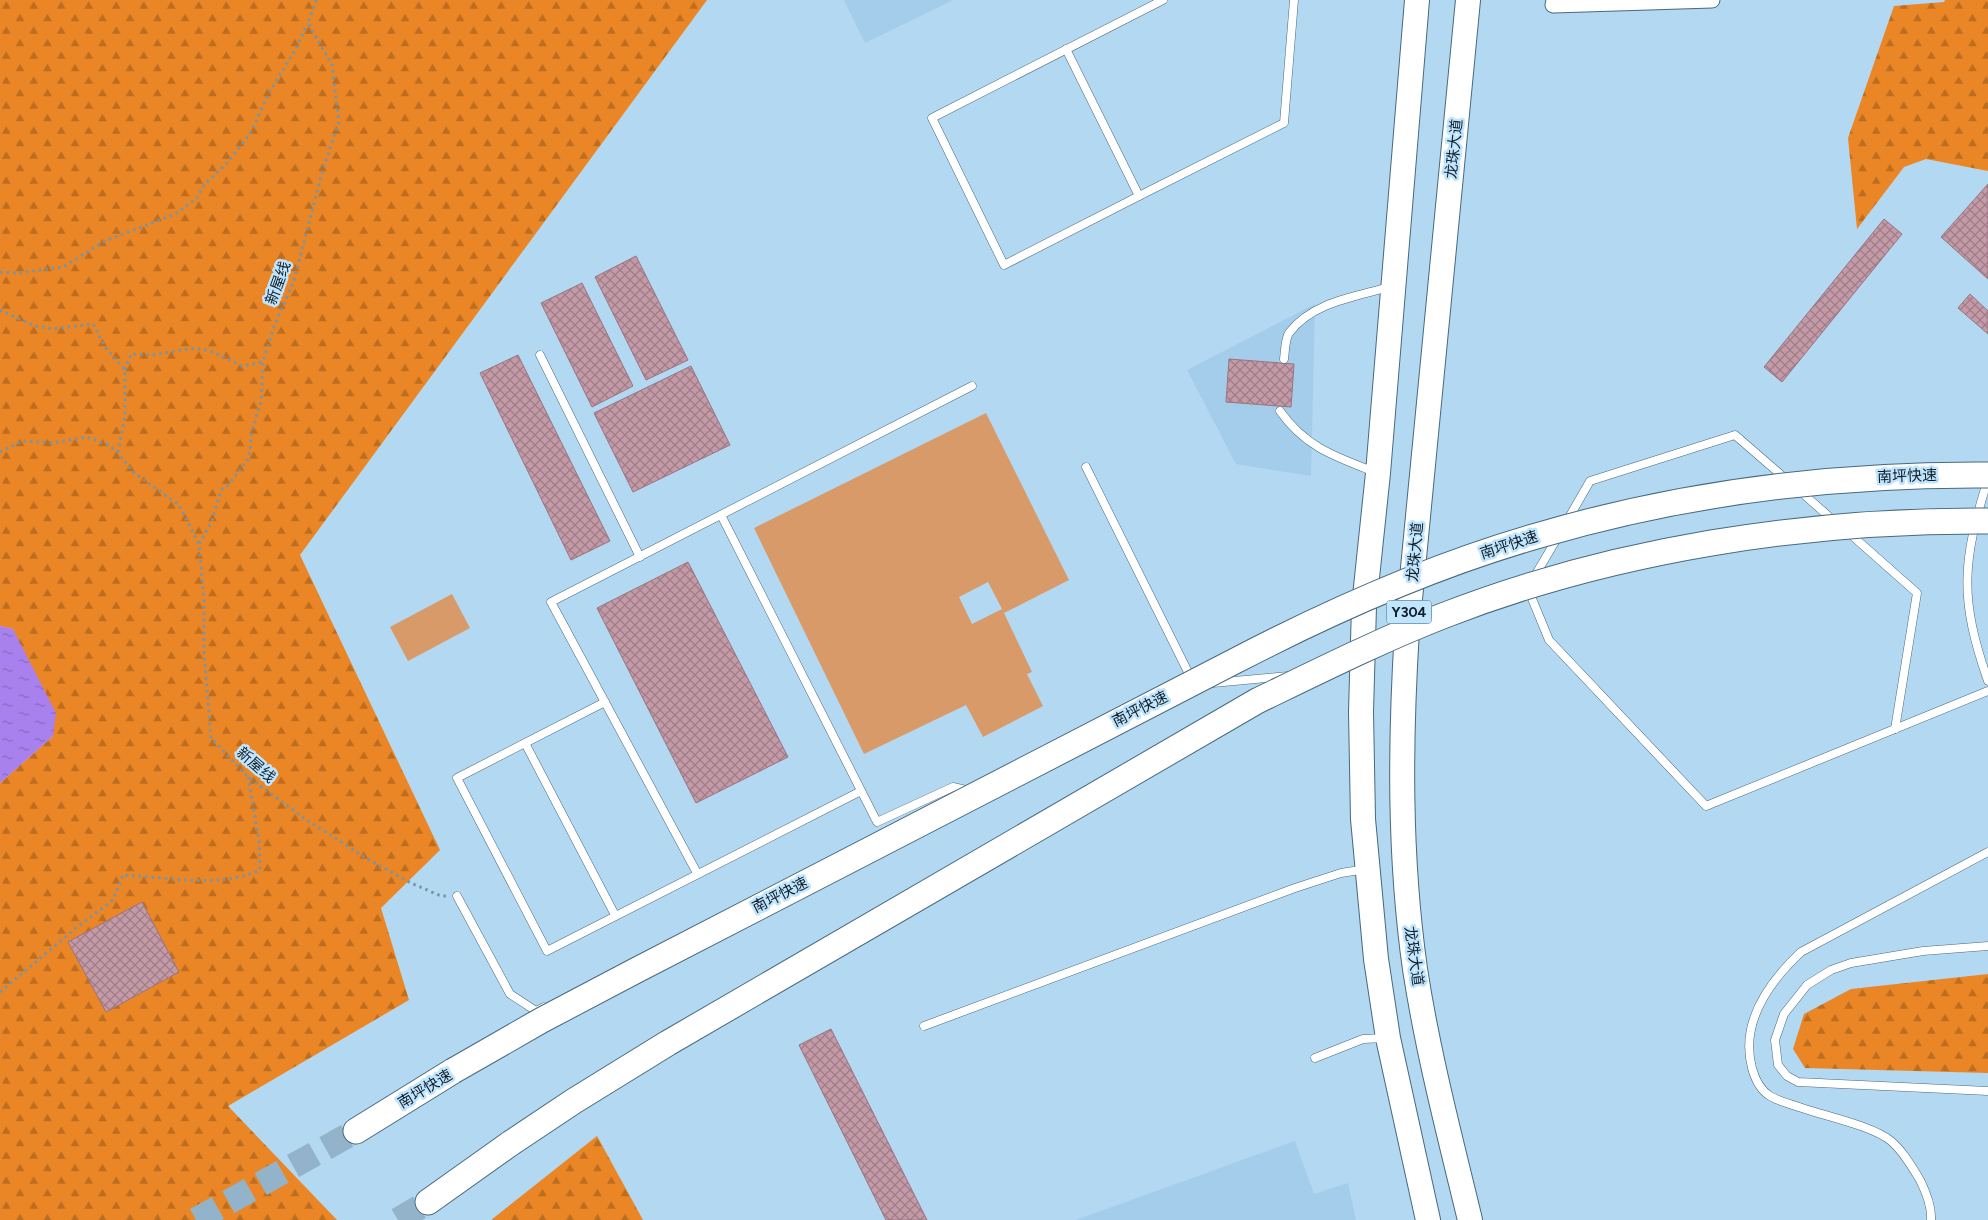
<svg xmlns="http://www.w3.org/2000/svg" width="1988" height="1220" viewBox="0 0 1988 1220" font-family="Figtree,'Noto Sans SC',sans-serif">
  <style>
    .built { fill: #a3cdeb }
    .green { fill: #d99a69; fill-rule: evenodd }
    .forest { fill: url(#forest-firs) }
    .water { fill: url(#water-ripples) }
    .building { fill: url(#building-cross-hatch); stroke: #9a737f }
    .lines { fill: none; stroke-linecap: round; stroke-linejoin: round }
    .trunk-tunnel { stroke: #92b3c9; stroke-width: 25; stroke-dasharray: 25 12; stroke-linecap: butt }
    .service-casing { stroke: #48697f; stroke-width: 9 }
    .minor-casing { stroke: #48697f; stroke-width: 17 }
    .primary-casing { stroke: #48697f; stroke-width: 26 }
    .trunk-casing { stroke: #48697f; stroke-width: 27 }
    .path { stroke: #7895a8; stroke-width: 3; stroke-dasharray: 2.5 4; stroke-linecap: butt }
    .service { stroke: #fff; stroke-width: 8 }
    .minor { stroke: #fff; stroke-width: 15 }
    .primary { stroke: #fff; stroke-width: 24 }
    .trunk { stroke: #fff; stroke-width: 25 }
    .trunk-bridge-casing { stroke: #48697f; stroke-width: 27; stroke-linecap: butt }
    .trunk-bridge { stroke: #fff; stroke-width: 25 }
    .labels { text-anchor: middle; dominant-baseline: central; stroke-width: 5; stroke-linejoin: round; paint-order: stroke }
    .shield { fill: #c0e5fe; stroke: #455a68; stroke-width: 1 }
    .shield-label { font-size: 14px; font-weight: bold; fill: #101e27 }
    .street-label { font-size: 15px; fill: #101e27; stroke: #c0e5fe }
  </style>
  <defs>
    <pattern id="forest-firs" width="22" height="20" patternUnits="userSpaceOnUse" patternTransform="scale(1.25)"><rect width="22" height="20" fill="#ea8625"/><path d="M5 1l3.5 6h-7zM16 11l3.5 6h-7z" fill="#bc6d20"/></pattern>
    <pattern id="water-ripples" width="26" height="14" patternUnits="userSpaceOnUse" patternTransform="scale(1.25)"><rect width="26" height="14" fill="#a881ee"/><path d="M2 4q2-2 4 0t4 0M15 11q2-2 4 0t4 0" fill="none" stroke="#8769c1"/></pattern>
    <pattern id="building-cross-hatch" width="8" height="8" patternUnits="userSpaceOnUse" patternTransform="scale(1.25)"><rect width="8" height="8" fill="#c49aa7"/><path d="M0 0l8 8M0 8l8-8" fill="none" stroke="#9e7d88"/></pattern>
  </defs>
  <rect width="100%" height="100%" fill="#b3d8f1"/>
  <g class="built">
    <polygon points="844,0 953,0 865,43"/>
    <polygon points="1315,304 1311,476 1236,464 1187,370"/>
    <polygon points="1295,1141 1314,1194 1348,1183 1356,1220 1076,1220"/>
  </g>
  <g class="green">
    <path d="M986,413L1069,580L1004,613L1032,672L1027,674L1043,706L983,737L966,705L864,754L754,528ZM988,582L1002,609L972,624L959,597Z"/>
    <polygon points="452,594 470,628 408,661 390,627"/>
  </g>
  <g class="forest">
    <polygon points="0,0 707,0 300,555 440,850 381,908 409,1000 228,1106 337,1220 0,1220 0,783 53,736 13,629 0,626"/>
    <polygon points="1945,0 1988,0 1988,171 1926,159 1904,167 1857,229 1848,138 1894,6 1944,2"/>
    <polygon points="1988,974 1988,1073 1805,1068 1793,1049 1804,1014 1851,989"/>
    <polygon points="597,1136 643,1220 491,1220"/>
  </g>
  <polygon class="water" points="0,626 13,629 56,713 53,736 0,783"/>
  <g class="building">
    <polygon points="1988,184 1988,279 1941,237"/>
    <polygon points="1884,219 1902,234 1782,382 1764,367"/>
    <polygon points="636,256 688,360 646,380 595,277"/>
    <polygon points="582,283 633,386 592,407 541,303"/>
    <polygon points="1970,294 1988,311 1988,334 1958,308"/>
    <polygon points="518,355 610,541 571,560 480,373"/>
    <polygon points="1229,359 1294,364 1291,407 1226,402"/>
    <polygon points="691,366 730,445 633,492 594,413"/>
    <polygon points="688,562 788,757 696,803 597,608"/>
    <polygon points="142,902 179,972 106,1012 68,942"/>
    <polygon points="831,1029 927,1220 886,1220 799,1045"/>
  </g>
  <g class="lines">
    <g class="trunk-tunnel">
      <polyline points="196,1220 356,1131"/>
      <polyline points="398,1220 428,1202"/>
    </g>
    <g class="service-casing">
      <g id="service">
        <polyline points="1066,49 1139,196 1284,123 1294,0"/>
        <polyline points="1139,196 1004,265 932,118 1163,0"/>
        <polyline points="540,355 640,557"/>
        <path d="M1284,359C1285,352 1285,339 1289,333C1312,302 1355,297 1389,287"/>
        <path d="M1280,411C1305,447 1336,457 1375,472"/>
        <polyline points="1086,467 1192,680"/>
        <path d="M1988,479C1962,562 1959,598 1988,681"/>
        <polyline points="1799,490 1835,522"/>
        <polyline points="721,515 877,822 953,787 970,791"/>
        <polyline points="1567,521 1590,481 1735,435 1788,481"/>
        <polyline points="1848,532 1917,593 1895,729"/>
        <polyline points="1533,579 1559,535"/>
        <polyline points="1528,589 1549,640 1706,806 1988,691"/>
        <polyline points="1213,683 1288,676"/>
        <polyline points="605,702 457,778 547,951 861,791"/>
        <polyline points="525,743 615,915"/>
        <polyline points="697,873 551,602 972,386"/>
        <polyline points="457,896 510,994 536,1011 544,1007"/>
        <polyline points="1988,946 1923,951 1851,963 1831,970 1807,985 1784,1014 1775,1040 1778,1065 1787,1076 1798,1082 1988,1091"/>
        <polyline points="924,1026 1295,888 1341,873 1366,869"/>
        <polyline points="1315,1058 1363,1039 1386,1038"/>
        <path d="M1931,1220C1932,1206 1926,1192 1920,1180C1912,1167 1903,1151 1891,1141C1873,1126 1825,1116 1802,1108C1791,1104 1780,1102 1770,1096C1760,1090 1755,1079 1752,1068C1740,1023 1769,982 1801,952L1988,852"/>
      </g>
    </g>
    <g class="minor-casing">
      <polyline id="minor" points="1554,0 1553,5 1712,0"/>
    </g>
    <g class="primary-casing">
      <g id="primary">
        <polyline points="1417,0 1378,473 1364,606 1361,712 1363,819 1376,959 1388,1038 1428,1220"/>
        <path d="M1468,0L1407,630C1400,743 1399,856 1415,969C1428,1054 1450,1137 1470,1220"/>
      </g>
    </g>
    <g class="trunk-casing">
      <g id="trunk">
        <polyline points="356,1131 453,1071"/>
        <polyline points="428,1202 511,1143"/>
      </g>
    </g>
    <g class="path">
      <polyline points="316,0 308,23 332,65 339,122 323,169 294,281 275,324 263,362 261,402 252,430 249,458 229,484 221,490 212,521 199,544 204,600 204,652 211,738 248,777 304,818 366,858 411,883 441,896 448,896"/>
      <polyline points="0,272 17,273 63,267 105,241 175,214 197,198 204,185 227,163 250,134 270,91 297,47 307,24"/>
      <polyline points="0,310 35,326 53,329 93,324 105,347 125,370 125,416 118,452"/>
      <polyline points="125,370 131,354 151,355 195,348 213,352 242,366 263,362"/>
      <polyline points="0,452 22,441 53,443 87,437 108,445 118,452 133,472 179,505 199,544"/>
      <path d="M0,992L76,928L113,900L123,875C167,877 218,889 260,870L259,841L248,777"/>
    </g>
    <use href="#service" class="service"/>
    <use href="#minor" class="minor"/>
    <use href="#primary" class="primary"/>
    <use href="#trunk" class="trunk"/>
    <g class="trunk-bridge-casing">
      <g id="trunk-bridge">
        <path d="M453,1071L542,1020L635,971L1235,661C1333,610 1434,565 1540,535C1686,492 1837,474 1988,475"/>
        <path d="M511,1143L574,1101L668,1043L1257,701C1319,671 1381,640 1445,615C1615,549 1806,520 1988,521"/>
      </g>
    </g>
    <use href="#trunk-bridge" class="trunk-bridge"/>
  </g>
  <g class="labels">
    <rect class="shield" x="1386.5" y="600.5" width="45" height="23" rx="4"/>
    <g class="shield-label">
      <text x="1409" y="612">Y304</text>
    </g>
    <g class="street-label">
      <text transform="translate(1454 149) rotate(-84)">龙珠大道</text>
      <text transform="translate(278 283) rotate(-70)">新屋线</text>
      <text transform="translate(1907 476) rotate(-2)">南坪快速</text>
      <text transform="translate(1509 545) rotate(-18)">南坪快速</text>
      <text transform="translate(1415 552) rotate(-85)">龙珠大道</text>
      <text transform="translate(1140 709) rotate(-27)">南坪快速</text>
      <text transform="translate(256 765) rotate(41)">新屋线</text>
      <text transform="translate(780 895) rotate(-27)">南坪快速</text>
      <text transform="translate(1414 956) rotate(82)">龙珠大道</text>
      <text transform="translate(425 1089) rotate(-31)">南坪快速</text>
    </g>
  </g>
</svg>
